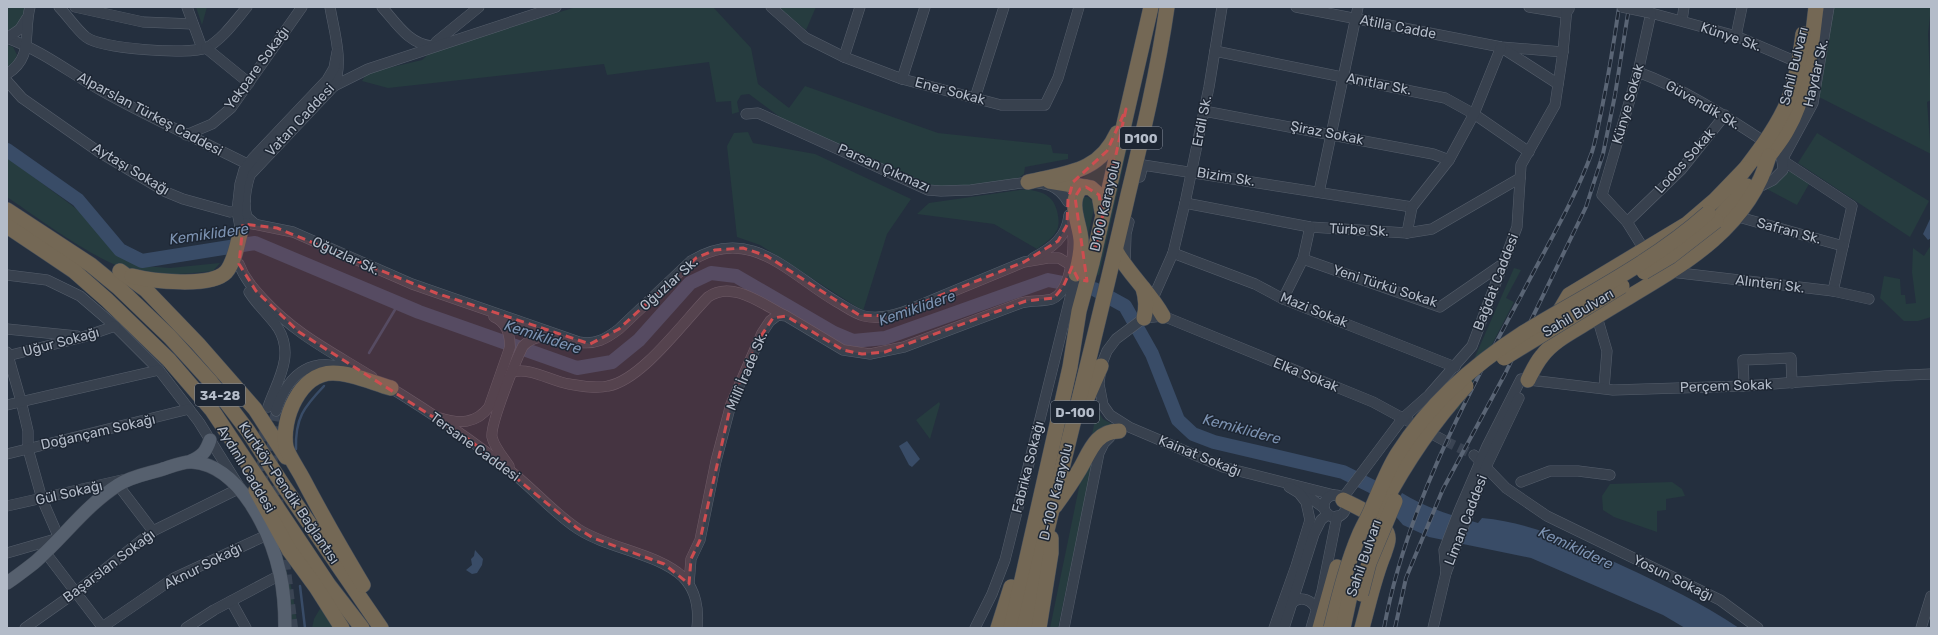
<svg xmlns="http://www.w3.org/2000/svg" width="1938" height="635" viewBox="0 0 1938 635" font-family="Rubik,sans-serif">
  <style>
    .green { fill: #263c3f }
    .water { fill: #394c67 }
    .lines { fill: none; stroke-linecap: round; stroke-linejoin: round }
    .stream { stroke: #394c67; stroke-width: 2.5 }
    .river { stroke: #394c67; stroke-width: 14 }
    .minor-tunnel { stroke: #3a4453; stroke-width: 10; stroke-dasharray: 10 5; stroke-linecap: butt }
    .minor-casing { stroke: #565f6c; stroke-width: 11 }
    .major-casing { stroke: #414a57; stroke-width: 14 }
    .highway-casing { stroke: #434c59; stroke-width: 16 }
    .minor { stroke: #38414e; stroke-width: 10 }
    .major { stroke: #56606e; stroke-width: 13 }
    .highway { stroke: #746855; stroke-width: 15 }
    .rail-casing { stroke: #5a6575; stroke-width: 4 }
    .rail { stroke: #1d2633; stroke-width: 2.5; stroke-dasharray: 8; stroke-linecap: butt }
    .minor-bridge-casing { stroke: #565f6c; stroke-width: 11; stroke-linecap: butt }
    .highway-bridge-casing { stroke: #434c59; stroke-width: 16; stroke-linecap: butt }
    .minor-bridge { stroke: #38414e; stroke-width: 10 }
    .highway-bridge { stroke: #746855; stroke-width: 15 }
    .marked { fill: #ce4d50; fill-opacity: 0.2; stroke: #ce4d50; stroke-width: 3; stroke-dasharray: 8 5; stroke-linejoin: round }
    .labels { text-anchor: middle; dominant-baseline: central; stroke-width: 3; stroke-linejoin: round; paint-order: stroke }
    .shield { fill: #1d2633; stroke: #878f9c; stroke-width: 1 }
    .shield-label { font-size: 13px; font-weight: bold; fill: #b4bcc9 }
    .street-label { font-size: 14px; fill: #b4bcc9; stroke: #1d2633 }
    .water-label { font-size: 15px; font-style: italic; fill: #7c92b1; stroke: #1d2633 }
  </style>
  <rect width="100%" height="100%" fill="#242f3e"/>
  <g class="green">
    <polygon points="7,7 25,7 22,20 13,30 7,30"/>
    <polygon points="196,7 207,7 202,25"/>
    <polygon points="576,7 713,7 751,48 758,84 789,108 805,86 938,133 1051,145 1053,153 1068,154 1068,159 1025,167 1024,174 1016,180 942,189 924,187 788,123 749,94 741,95 737,102 739,112 732,114 731,101 716,102 709,62 607,75 604,64 388,88 362,81 367,73 422,60 431,52"/>
    <polygon points="778,7 816,7 806,30"/>
    <polygon points="1834,7 1931,7 1928,34 1931,100 1927,102 1931,154 1819,97"/>
    <polygon points="7,45 13,47 17,55 14,63 7,67"/>
    <polygon points="1143,72 1131,131 1099,275 1093,274"/>
    <polygon points="748,132 753,143 815,154 911,199 887,234 863,311 760,245 737,237 727,146 734,133"/>
    <polygon points="1817,133 1929,201 1910,237 1798,163"/>
    <polygon points="1115,147 1102,203 1073,185 1096,168"/>
    <path d="M7,157L86,216L116,253L143,266L170,268L220,263L213,271C187,274 163,276 137,272C100,265 40,219 7,197Z"/>
    <polygon points="1788,172 1792,172 1809,184 1797,205 1765,188"/>
    <path d="M1027,189C1035,191 1044,192 1050,198C1057,204 1061,222 1057,230C1053,238 1045,243 1037,249L994,224L917,214L929,203Z"/>
    <polygon points="1082,197 1088,197 1092,201 1094,209 1082,262 1078,200"/>
    <polygon points="1931,245 1931,317 1918,321 1904,321 1880,298 1884,276 1900,279 1901,295 1905,295 1906,304 1916,303 1912,272 1913,248 1924,256"/>
    <polygon points="1514,268 1521,270 1506,298 1514,302 1458,410 1453,407"/>
    <polygon points="939,402 940,404 930,439 916,420"/>
    <polygon points="1097,410 1103,419 1123,430 1090,444"/>
    <polygon points="1096,446 1058,628 1050,628 1083,468"/>
    <polygon points="1672,482 1682,489 1685,496 1666,499 1666,510 1657,511 1657,532 1614,517 1603,510 1602,496 1610,484"/>
    <polygon points="282,555 292,590 298,628 291,628 289,622"/>
    <polygon points="321,607 336,628 312,628 314,619"/>
  </g>
  <g class="water">
    <polygon points="1931,217 1931,238 1928,240 1923,234"/>
    <polygon points="907,441 920,459 912,467 909,465 899,446"/>
    <path d="M1402,493C1426,508 1451,515 1478,523L1482,518C1534,523 1577,544 1623,566C1664,585 1702,603 1739,628H1685L1663,615L1531,558L1429,537L1403,525L1397,518L1394,508Z"/>
    <polygon points="475,550 483,559 482,565 477,573 472,574 466,570 472,565 471,559 474,556"/>
  </g>
  <g class="lines">
    <g class="stream">
      <polyline points="369,353 399,303"/>
      <path d="M296,449C295,418 304,407 324,386"/>
      <polyline points="300,586 305,628"/>
    </g>
    <polyline class="river" points="7,150 78,200 120,250 142,261 255,243 419,312 577,368 612,362 639,340 690,283 711,273 736,276 834,333 853,341 885,338 1048,280 1094,289 1125,306 1152,354 1178,420 1193,434 1214,442 1343,472 1389,495"/>
    <g class="minor-tunnel">
      <path d="M276,411C267,445 275,473 279,507"/>
      <polyline points="1445,441 1474,455"/>
      <path d="M264,486C260,459 262,434 268,407"/>
      <polyline points="283,545 293,628"/>
    </g>
    <g class="minor-casing">
      <g id="minor">
        <path d="M59,7C68,16 76,29 86,37C101,49 188,55 206,48C222,40 236,20 247,7"/>
        <polyline points="75,7 143,22 193,24"/>
        <polyline points="187,7 202,48"/>
        <path d="M382,7C397,24 409,44 432,46"/>
        <polyline points="771,7 806,38 844,57 902,79 1001,105 1045,105 1058,78 1079,7"/>
        <polyline points="1296,7 1501,47 1563,52"/>
        <polyline points="1529,7 1566,13 1569,9"/>
        <polyline points="1682,20 1684,7"/>
        <polyline points="1736,36 1742,7"/>
        <path d="M7,38C43,51 70,73 102,91C152,119 204,142 255,168"/>
        <polyline points="7,38 20,29 27,18"/>
        <polyline points="436,42 479,7"/>
        <polyline points="206,48 249,83"/>
        <polyline points="1502,48 1558,84"/>
        <polyline points="1215,51 1445,98 1474,114 1529,152"/>
        <polyline points="844,57 860,7"/>
        <path d="M1638,72C1684,89 1724,115 1765,142"/>
        <path d="M7,74C34,57 23,34 30,7"/>
        <polyline points="902,79 925,7"/>
        <polyline points="7,81 22,98 99,152 166,192 183,199 230,212 239,210 245,201"/>
        <polyline points="334,86 368,69 556,7"/>
        <polyline points="975,98 1004,7"/>
        <polyline points="1204,111 1433,154 1449,160"/>
        <path d="M746,114L758,113L928,190L941,191L971,190L1028,182C1046,183 1058,185 1068,202"/>
        <polyline points="186,135 212,124 231,108 302,7"/>
        <polyline points="1782,160 1852,206 1833,291"/>
        <polyline points="1140,177 1143,165 1412,207 1449,160 1474,114 1501,47"/>
        <polyline points="1755,189 1773,180 1783,170 1782,160 1813,103 1829,7"/>
        <polyline points="1319,192 1358,7"/>
        <polyline points="1185,203 1310,227 1407,233 1432,229 1520,178"/>
        <polyline points="1735,216 1843,246"/>
        <polyline points="1627,222 1681,170 1725,115"/>
        <path d="M255,224L247,217C243,204 246,188 250,175L334,86C344,62 334,31 330,7"/>
        <path d="M241,228L243,224L248,223L293,232L412,284L579,342C595,345 606,339 619,329L691,261C750,224 789,274 837,302C846,307 855,314 864,316C877,319 891,316 903,312L1024,262L1048,258H1059L1069,264L1076,274L1005,560L992,594L975,628"/>
        <polyline points="241,232 237,211 240,184 244,170 253,158 327,80 334,68 337,52"/>
        <polyline points="1407,233 1412,207"/>
        <polyline points="1645,251 1627,222 1602,195 1638,72 1651,13 1736,36 1804,65"/>
        <polyline points="1173,253 1255,284 1283,299 1455,367"/>
        <path d="M1033,258C1052,248 1067,237 1069,215"/>
        <polyline points="1303,259 1440,307 1504,263"/>
        <path d="M239,264C244,278 253,288 263,299C296,335 332,352 372,377"/>
        <polyline points="1125,266 1126,234 1129,222"/>
        <polyline points="1671,272 1833,291 1869,299"/>
        <polyline points="7,275 47,280 80,296 115,326 159,370 199,422 240,488 153,531 76,592 25,628"/>
        <path d="M249,292C257,305 269,315 278,328C295,356 277,381 268,407"/>
        <polyline points="1283,299 1303,259 1310,227"/>
        <polyline points="1155,301 1154,296 1173,253 1185,203 1209,87 1222,7"/>
        <polyline points="1595,310 1607,351 1604,388"/>
        <polyline points="7,329 77,336"/>
        <polyline points="7,352 21,401 28,431 28,449 42,499 59,538 7,553"/>
        <polyline points="7,356 83,337 115,326"/>
        <path d="M513,372C530,367 551,381 569,384C581,386 596,389 608,386C642,380 684,321 708,297C732,280 762,304 784,315"/>
        <path d="M386,385C430,412 474,441 514,474C535,491 555,514 578,529C609,549 657,553 683,577C696,590 699,610 697,628"/>
        <polyline points="1744,386 1743,360 1791,358 1792,383"/>
        <polyline points="7,405 159,370"/>
        <path d="M276,411C289,371 313,355 353,371"/>
        <path d="M440,418C459,424 476,424 489,407L510,347C510,334 506,322 494,317"/>
        <polyline points="7,454 189,409"/>
        <polyline points="1474,455 1506,488 1547,516 1720,600 1758,628"/>
        <path d="M509,466C503,457 494,447 492,437C490,424 516,360 523,346C532,337 541,336 553,338"/>
        <polyline points="1521,482 1550,471 1578,471 1610,475"/>
        <polyline points="118,485 153,531"/>
        <polyline points="1302,492 1324,508"/>
        <polyline points="1334,495 1223,467 1129,427 1110,415 1103,405 1099,384 1101,366 1107,351 1116,339 1144,318 1163,316 1373,402 1445,441"/>
        <circle cx="1335" cy="506" r="11"/>
        <polyline points="1342,499 1403,418 1429,395 1472,346 1517,227 1521,165 1555,105 1563,52 1567,7"/>
        <polyline points="7,506 122,480"/>
        <polyline points="45,552 103,628"/>
        <polyline points="1446,573 1444,550 1459,511 1487,446 1521,379 1613,390 1744,386 1885,376 1931,374"/>
        <path d="M689,584L691,559L700,540L716,461L731,404L762,333L770,321L778,315L786,316L843,350L870,354L904,347L1021,303C1031,300 1042,302 1052,299C1072,291 1075,245 1072,227"/>
        <polyline points="231,601 246,628"/>
        <path d="M1292,603C1301,595 1312,600 1317,610"/>
        <polyline points="101,628 174,578 267,535"/>
        <polyline points="186,628 214,610 280,575"/>
        <polyline points="1064,628 1099,453 1104,443 1110,437"/>
        <polyline points="1274,628 1296,566 1310,520 1306,502 1299,493 1289,487"/>
        <polyline points="1284,628 1314,534 1321,520 1328,514"/>
        <polyline points="1311,628 1322,591 1337,516"/>
        <polyline points="1433,628 1446,573 1486,467 1519,398"/>
        <polyline points="1921,628 1931,596"/>
      </g>
    </g>
    <g class="major-casing">
      <g id="major">
        <path d="M191,461C202,456 206,452 210,440"/>
        <path d="M7,583C16,577 25,570 34,563C63,538 85,506 118,485C130,477 146,474 160,470C170,467 183,461 192,462C240,465 271,533 280,574C284,592 285,610 285,628"/>
      </g>
    </g>
    <g class="highway-casing">
      <g id="highway">
        <path d="M1764,163C1771,152 1781,142 1787,130C1808,94 1811,48 1816,7"/>
        <path d="M1739,177C1756,155 1773,133 1785,108C1795,86 1800,58 1803,34"/>
        <polyline points="1049,181 1091,188 1099,195 1102,212"/>
        <path d="M1028,182C1066,173 1099,173 1117,133"/>
        <polyline points="7,210 91,265 119,288 170,337 210,381 248,431 285,488 381,628"/>
        <polyline points="1716,221 1747,186"/>
        <polyline points="7,226 74,271 107,300 169,360 212,410 328,584 362,628"/>
        <path d="M1116,251C1129,275 1150,292 1163,316"/>
        <polyline points="120,271 146,290 198,344 255,409 286,457"/>
        <path d="M1076,274C1079,263 1082,252 1081,240C1080,224 1068,203 1080,189L1086,187"/>
        <path d="M132,276C151,281 211,288 226,272C234,263 237,246 240,234"/>
        <path d="M1143,288C1146,298 1147,307 1144,318"/>
        <polyline points="1556,317 1569,295 1687,224 1715,200 1745,169"/>
        <path d="M1528,380C1532,372 1536,363 1542,356C1554,340 1574,331 1591,320C1658,277 1745,241 1769,156"/>
        <polyline points="1084,405 1101,366"/>
        <polyline points="256,490 289,550 316,587 342,628"/>
        <path d="M1343,500C1359,508 1380,516 1387,533C1390,540 1386,547 1384,554C1374,578 1369,603 1362,628"/>
        <path d="M1055,506C1063,495 1071,484 1078,472C1089,455 1094,431 1119,431"/>
        <path d="M363,585C342,550 322,515 303,479C299,471 288,455 286,447C281,419 300,373 333,373C352,373 373,383 391,388"/>
        <polyline points="998,628 1011,587"/>
        <polyline points="1011,628 1070,367 1079,311 1092,263 1151,7"/>
        <path d="M1024,628C1057,483 1095,340 1128,195C1143,133 1158,70 1167,7"/>
        <polyline points="1039,628 1051,553 1051,538"/>
        <polyline points="1320,628 1337,567"/>
      </g>
    </g>
    <use href="#minor" class="minor"/>
    <use href="#major" class="major"/>
    <use href="#highway" class="highway"/>
    <g class="rail-casing">
      <g id="rail">
        <path d="M1384,628C1406,509 1465,400 1522,294C1546,247 1574,202 1592,152C1596,140 1598,126 1601,113C1608,78 1614,42 1619,7"/>
        <polyline points="1395,628 1406,578 1443,489 1505,374 1586,207 1603,154 1615,95 1629,7"/>
      </g>
    </g>
    <use href="#rail" class="rail"/>
    <g class="minor-bridge-casing">
      <polyline id="minor-bridge" points="1622,7 1651,13"/>
    </g>
    <g class="highway-bridge-casing">
      <g id="highway-bridge">
        <polyline points="1644,272 1671,256 1716,221"/>
        <polyline points="1504,358 1622,286"/>
        <path d="M1380,511C1403,467 1432,423 1466,386"/>
        <polyline points="1361,594 1369,563 1395,501"/>
        <path d="M1331,628C1339,596 1347,563 1360,533C1364,524 1369,516 1372,508C1380,490 1387,470 1398,453C1430,403 1473,365 1523,333C1586,295 1653,262 1708,213"/>
        <polyline points="1343,628 1352,586"/>
      </g>
    </g>
    <use href="#minor-bridge" class="minor-bridge"/>
    <use href="#highway-bridge" class="highway-bridge"/>
  </g>
  <path class="marked" d="M1126,109L1095,250L1102,213L1099,195L1086,187L1080,189L1075,197L1087,281L1078,279L1072,267L1063,287L1054,298L1026,301L885,352L862,354L843,350L786,316L773,318L759,339L731,404L700,540L691,559L689,584L664,564L593,538L577,528L471,441L299,332L256,291L239,264L243,224L277,228L436,293L590,344L619,329L696,258L715,250L743,248L767,256L859,315L889,316L1024,262L1058,241L1067,225L1068,200L1073,182L1107,151Z"/>
  <g class="labels">
    <g class="shield">
      <rect x="1120" y="127" width="42" height="22" rx="3"/>
      <rect x="195" y="384" width="50" height="22" rx="3"/>
      <rect x="1051" y="401" width="48" height="22" rx="3"/>
    </g>
    <g class="shield-label">
      <text x="1141" y="138">D100</text>
      <text x="220" y="395">34-28</text>
      <text x="1075" y="412">D-100</text>
    </g>
    <g class="street-label">
      <text transform="translate(1398 27) rotate(11)">Atilla Cadde</text>
      <text transform="translate(1731 37) rotate(19)">Künye Sk.</text>
      <text transform="translate(1794 66) rotate(-76)">Sahil Bulvarı</text>
      <text transform="translate(257 68) rotate(-54)">Yekpare Sokağı</text>
      <text transform="translate(1816 73) rotate(-77)">Haydar Sk.</text>
      <text transform="translate(1379 84) rotate(11)">Anıtlar Sk.</text>
      <text transform="translate(950 91) rotate(15)">Ener Sokak</text>
      <text transform="translate(1628 104) rotate(-74)">Künye Sokak</text>
      <text transform="translate(1703 105) rotate(30)">Güvendik Sk.</text>
      <text transform="translate(150 114) rotate(28)">Alparslan Türkeş Caddesi</text>
      <text transform="translate(300 120) rotate(-47)">Vatan Caddesi</text>
      <text transform="translate(1202 121) rotate(-79)">Erdil Sk.</text>
      <text transform="translate(1327 133) rotate(11)">Şiraz Sokak</text>
      <text transform="translate(1685 161) rotate(-48)">Lodos Sokak</text>
      <text transform="translate(884 168) rotate(24)">Parsan Çıkmazı</text>
      <text transform="translate(131 169) rotate(31)">Aytaşı Sokağı</text>
      <text transform="translate(1226 177) rotate(9)">Bizim Sk.</text>
      <text transform="translate(1105 206) rotate(-77)">D100 Karayolu</text>
      <text transform="translate(1359 230) rotate(3)">Türbe Sk.</text>
      <text transform="translate(1789 231) rotate(15)">Safran Sk.</text>
      <text transform="translate(346 256) rotate(25)">Oğuzlar Sk.</text>
      <text transform="translate(1496 282) rotate(-69)">Bağdat Caddesi</text>
      <text transform="translate(669 284) rotate(-42)">Oğuzlar Sk.</text>
      <text transform="translate(1770 284) rotate(7)">Alınteri Sk.</text>
      <text transform="translate(1385 286) rotate(18)">Yeni Türkü Sokak</text>
      <text transform="translate(1314 310) rotate(22)">Mazi Sokak</text>
      <text transform="translate(1578 313) rotate(-31)">Sahil Bulvarı</text>
      <text transform="translate(61 342) rotate(-15)">Uğur Sokağı</text>
      <text transform="translate(747 371) rotate(-67)">Millî İrade Sk.</text>
      <text transform="translate(1306 375) rotate(22)">Elka Sokak</text>
      <text transform="translate(1726 386) rotate(-2)">Perçem Sokak</text>
      <text transform="translate(98 432) rotate(-13)">Doğançam Sokağı</text>
      <text transform="translate(475 447) rotate(36)">Tersane Caddesi</text>
      <text transform="translate(1200 456) rotate(22)">Kainat Sokağı</text>
      <text transform="translate(1028 467) rotate(-76)">Fabrika Sokağı</text>
      <text transform="translate(246 469) rotate(59)">Aydınlı Caddesi</text>
      <text transform="translate(1056 492) rotate(-76)">D-100 Karayolu</text>
      <text transform="translate(69 493) rotate(-13)">Gül Sokağı</text>
      <text transform="translate(289 493) rotate(56)">Kurtköy-Pendik Bağlantısı</text>
      <text transform="translate(1466 520) rotate(-69)">Liman Caddesi</text>
      <text transform="translate(1364 558) rotate(-71)">Sahil Bulvarı</text>
      <text transform="translate(109 566) rotate(-37)">Başarslan Sokağı</text>
      <text transform="translate(203 566) rotate(-27)">Aknur Sokağı</text>
      <text transform="translate(1673 578) rotate(26)">Yosun Sokağı</text>
    </g>
    <g class="water-label">
      <text transform="translate(209 234) rotate(-8)">Kemiklidere</text>
      <text transform="translate(917 308) rotate(-19)">Kemiklidere</text>
      <text transform="translate(543 337) rotate(18)">Kemiklidere</text>
      <text transform="translate(1242 429) rotate(15)">Kemiklidere</text>
      <text transform="translate(1576 548) rotate(25)">Kemiklidere</text>
    </g>
  </g>
  <rect width="1938" height="635" fill="none" stroke="#b4bcc9" stroke-width="16"/>
</svg>
